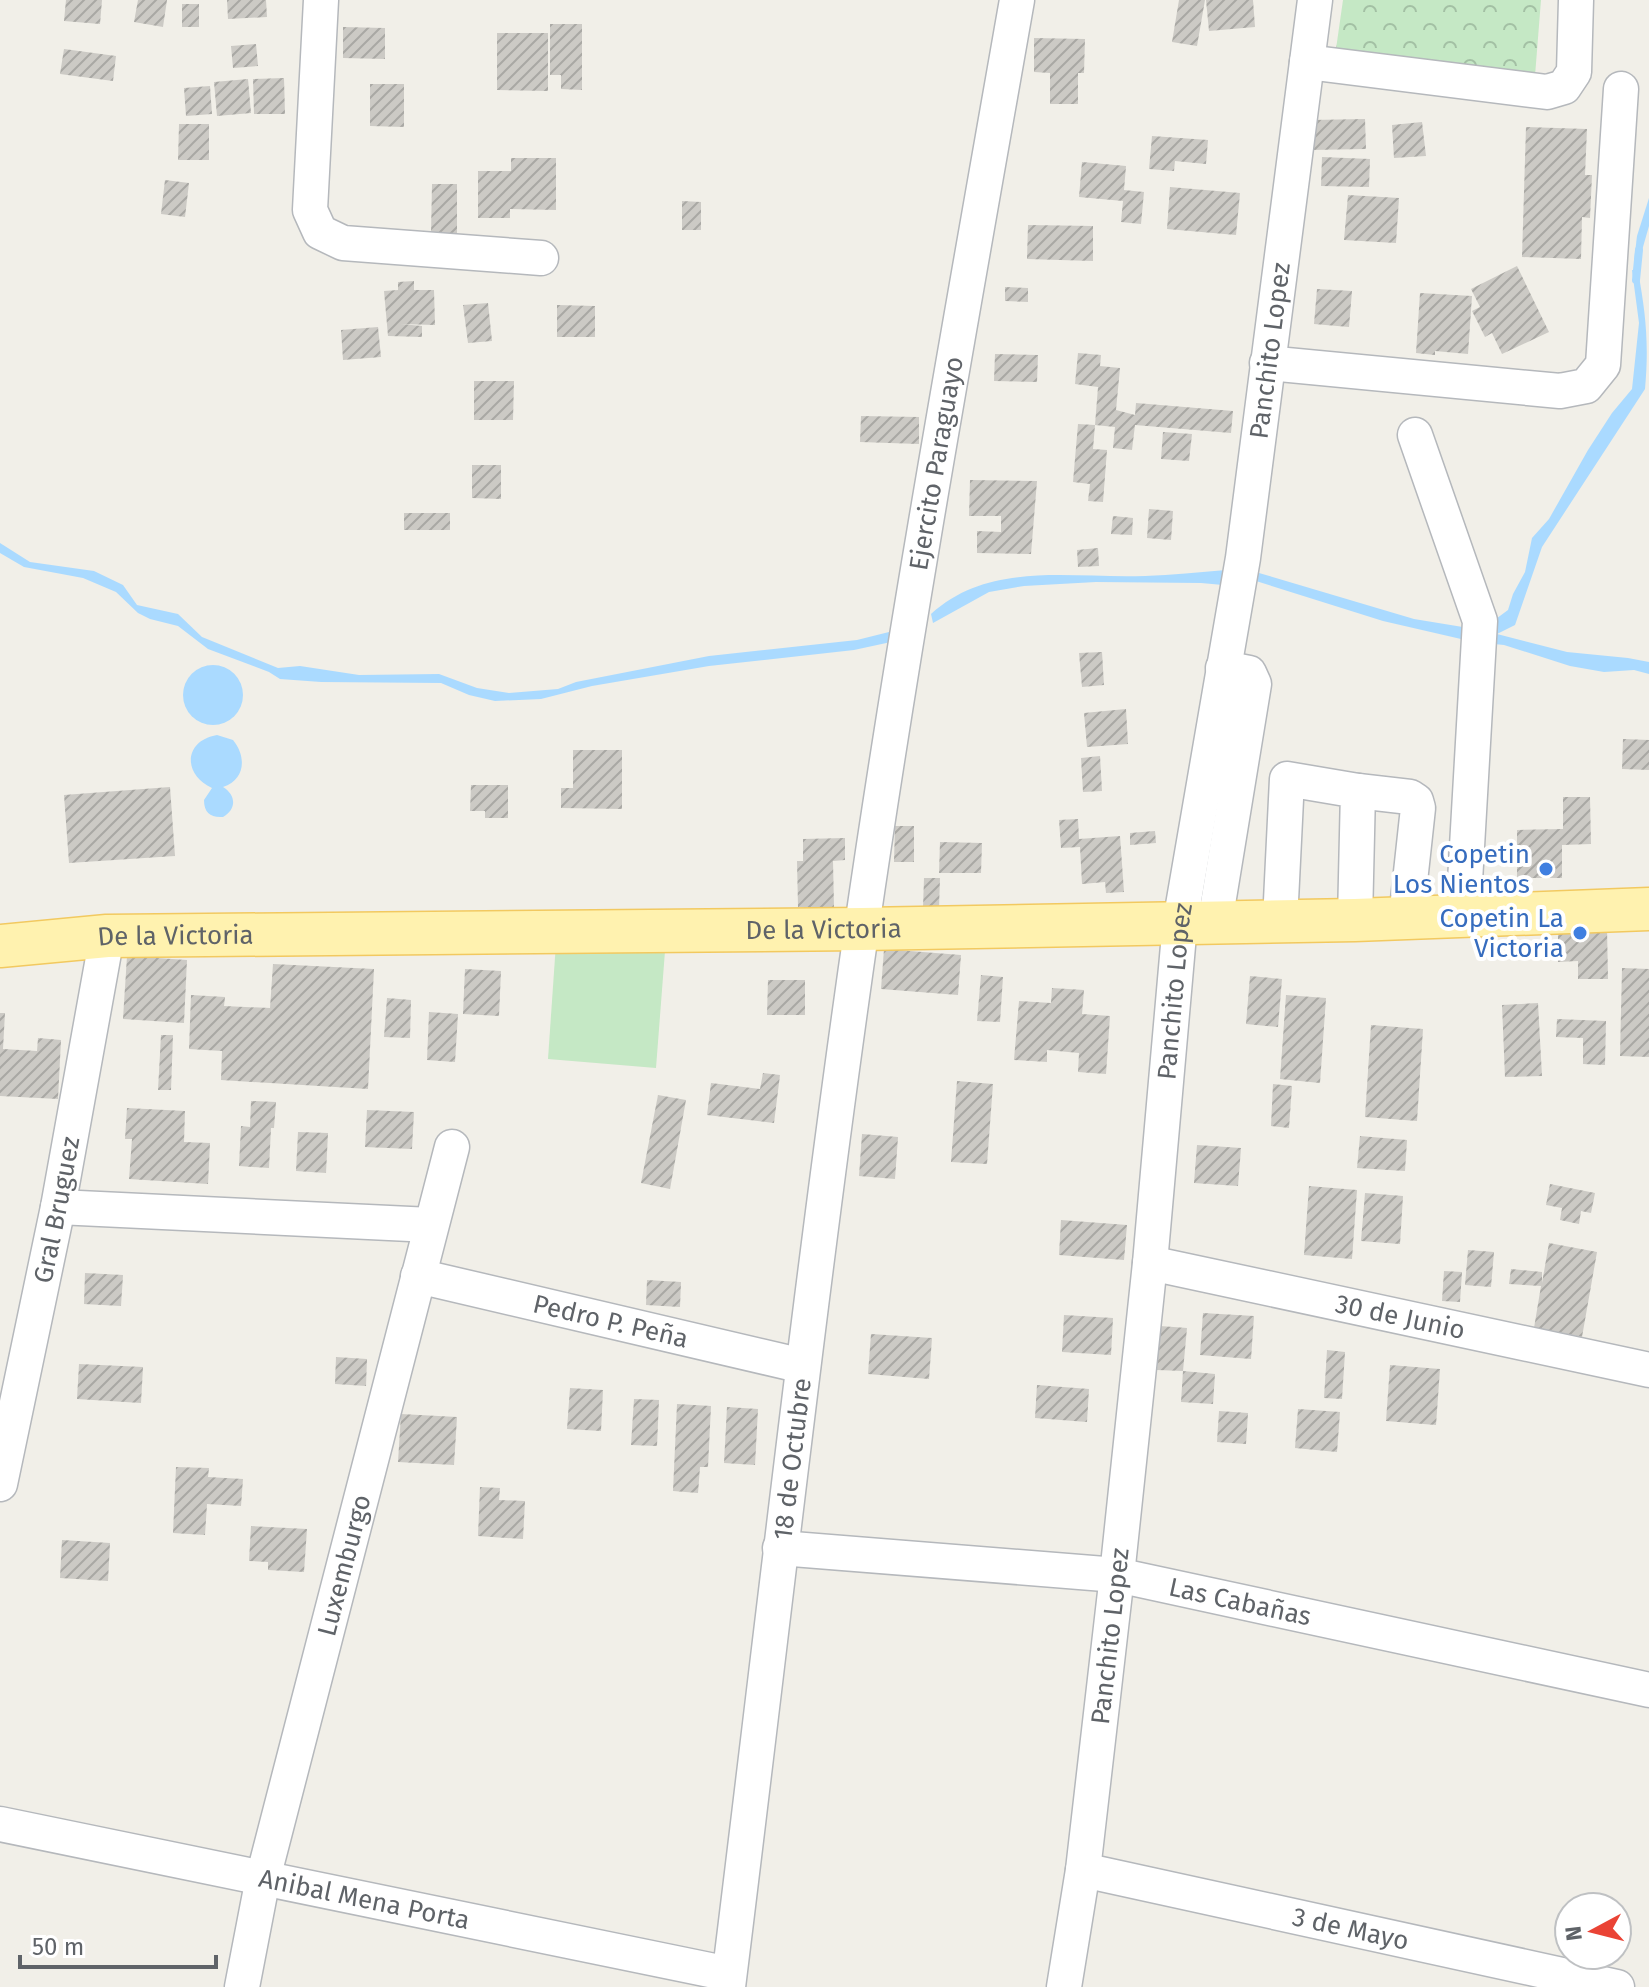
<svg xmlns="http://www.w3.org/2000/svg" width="1649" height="1987" viewBox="0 0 1649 1987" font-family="'Fira Sans',sans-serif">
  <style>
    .park { fill: url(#park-crowns) }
    .pitch { fill: #c5e8c5 }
    .water { fill: #aadaff }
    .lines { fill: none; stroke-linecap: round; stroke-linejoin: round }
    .stream { stroke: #aadaff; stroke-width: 8 }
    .building { fill: url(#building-hatch) }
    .minor-casing { stroke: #b5b8bc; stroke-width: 37 }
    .major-casing { stroke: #f2c960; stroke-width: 45 }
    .minor { stroke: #fff; stroke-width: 34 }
    .major { stroke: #fff2af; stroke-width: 42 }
    .shop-dot { fill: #3f7fe0; stroke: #fff; stroke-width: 3 }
    .labels { text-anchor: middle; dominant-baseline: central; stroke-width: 8; stroke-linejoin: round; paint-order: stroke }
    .street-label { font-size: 26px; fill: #5f6368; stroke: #fff }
    .shop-label { font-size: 26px; fill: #366cbe; stroke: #fff; text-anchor: end }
  </style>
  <defs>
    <pattern id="park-crowns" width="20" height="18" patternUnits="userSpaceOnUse" patternTransform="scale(2)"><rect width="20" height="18" fill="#c5e8c5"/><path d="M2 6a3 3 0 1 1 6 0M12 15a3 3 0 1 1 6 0" fill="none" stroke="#a3c0a4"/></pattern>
    <pattern id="building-hatch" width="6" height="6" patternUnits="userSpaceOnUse" patternTransform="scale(2)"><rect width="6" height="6" fill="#cccac5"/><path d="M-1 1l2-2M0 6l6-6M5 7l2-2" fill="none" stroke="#a9a8a4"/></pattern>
  </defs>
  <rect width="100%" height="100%" fill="#f1efe8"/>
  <polygon class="park" points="1343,0 1541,0 1535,76 1336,49"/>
  <polygon class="pitch" points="556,943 665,951 656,1068 548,1059"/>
  <g class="water">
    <polygon points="1649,198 1649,226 1639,261 1634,261 1637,236"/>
    <path d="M1632,270L1638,271C1646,315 1649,344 1645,389L1542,547L1515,625L1497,634L1567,652L1628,658L1649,662V674L1634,670L1604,672L1570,666L1504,645L1474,642L1383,621L1256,581L1259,573L1414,619L1481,630L1508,610L1513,594L1525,572L1532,538L1549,519L1588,450L1612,413L1632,389L1639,323Z"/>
    <polygon points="0,543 30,562 94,571 123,585 137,605 178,614 202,637 278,668 300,666 359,675 439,674 477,688 509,693 558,689 576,682 709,656 857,640 893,631 891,642 854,650 709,666 592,686 541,699 495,701 469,695 441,683 321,682 280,679 269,672 208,649 178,626 150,619 138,613 116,592 83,578 24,567 0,553"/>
    <path d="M1226,570L1223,585L1201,583L1096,582L1024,586L989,592L933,623L931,614C990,560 1072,579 1145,576C1172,575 1199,572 1226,570Z"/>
    <circle cx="213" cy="695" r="30"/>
    <path d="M217,735L233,740C247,757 245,780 223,787C236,795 237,809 223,817C211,818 204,813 204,800L212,788C183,775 183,741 217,735Z"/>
  </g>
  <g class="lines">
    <polyline class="stream" points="1636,280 1639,250"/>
  </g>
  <g class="building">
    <polygon points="66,0 102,0 100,24 64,21"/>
    <polygon points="138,0 167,0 163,27 134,22"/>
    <polygon points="227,0 266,0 267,17 228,19"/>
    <polygon points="1179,0 1205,0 1197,46 1172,42"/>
    <polygon points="1206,0 1253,0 1255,27 1209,31"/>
    <rect x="182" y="4" width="17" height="23"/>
    <polygon points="550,24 582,24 582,90 561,89 561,75 550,75"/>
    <polygon points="343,27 385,28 385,59 343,58"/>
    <polygon points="497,33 548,33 548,91 497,90"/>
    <polygon points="1034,38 1085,39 1084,73 1078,73 1078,104 1050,104 1050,73 1034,72"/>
    <polygon points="256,44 258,66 233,68 231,46"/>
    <polygon points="64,49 116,56 113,81 60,74"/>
    <polygon points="284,78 285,114 254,114 253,79"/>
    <polygon points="248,79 251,113 217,116 214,82"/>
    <polygon points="370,84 404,84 404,127 370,126"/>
    <polygon points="210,86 212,114 186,116 184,88"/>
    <polygon points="1365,119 1366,149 1312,150 1311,120"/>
    <polygon points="1422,122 1426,156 1394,158 1392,125"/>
    <polygon points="179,124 209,124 209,160 178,160"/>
    <polygon points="1526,127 1587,129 1585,175 1592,175 1590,218 1582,217 1581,259 1522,257"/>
    <polygon points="1152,136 1208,140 1206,164 1175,161 1174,171 1149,169"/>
    <polygon points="1322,157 1370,159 1369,187 1321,186"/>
    <polygon points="511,158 556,158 556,210 510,209 510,218 478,218 478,171 511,171"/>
    <polygon points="1082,162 1126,166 1124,190 1144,192 1141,224 1121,222 1123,201 1079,197"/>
    <polygon points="165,180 189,183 185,217 161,214"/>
    <polygon points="432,184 457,184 457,234 431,234"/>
    <polygon points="1170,187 1240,193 1236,235 1167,229"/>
    <polygon points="1348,195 1399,198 1396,243 1344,240"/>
    <polygon points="682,201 701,202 701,230 682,230"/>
    <polygon points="1028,225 1093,226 1093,261 1027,259"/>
    <polygon points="1517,266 1549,332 1502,354 1492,333 1485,337 1472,311 1480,307 1471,289"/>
    <polygon points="414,281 414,290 434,290 435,325 401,324 422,326 422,337 388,336 384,291 398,290 398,282"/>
    <polygon points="1005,287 1028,288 1028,302 1005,301"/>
    <polygon points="1317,289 1352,291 1349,327 1314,324"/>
    <polygon points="1420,293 1472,296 1468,354 1435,351 1435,355 1416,353"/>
    <polygon points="488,303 492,341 468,343 463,305"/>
    <polygon points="557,305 595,306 595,337 557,337"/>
    <polygon points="378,327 381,357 343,360 341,330"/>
    <polygon points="1078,353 1101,355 1100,366 1120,368 1116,410 1135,415 1136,403 1233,411 1231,433 1135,425 1132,450 1113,448 1115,427 1095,425 1098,387 1075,384"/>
    <polygon points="995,354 1038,355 1037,382 994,381"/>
    <polygon points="474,381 514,381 513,420 474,420"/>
    <polygon points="861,416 919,417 919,444 860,442"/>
    <polygon points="1078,424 1095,425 1093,449 1107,450 1103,502 1088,501 1090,484 1073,482"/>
    <polygon points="1163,432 1192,434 1189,461 1161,459"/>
    <polygon points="472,465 501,465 501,499 472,498"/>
    <polygon points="970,480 1037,481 1031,554 977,553 977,531 1001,532 1001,516 969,516"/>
    <polygon points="1149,509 1173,511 1171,540 1147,538"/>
    <rect x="404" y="513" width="46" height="17"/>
    <polygon points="1113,516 1133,518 1132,535 1111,534"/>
    <polygon points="1098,548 1099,566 1078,567 1077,550"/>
    <polygon points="1102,652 1104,685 1082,687 1079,653"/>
    <polygon points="1126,709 1128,744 1087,747 1084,713"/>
    <polygon points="1623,739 1649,740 1649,770 1622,769"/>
    <polygon points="573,750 622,750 622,809 561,808 561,788 573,788"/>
    <polygon points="1100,756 1102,791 1083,792 1081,758"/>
    <polygon points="471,785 508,785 508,818 485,818 485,811 470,811"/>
    <polygon points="170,787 175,856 69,863 64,795"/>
    <polygon points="1563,797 1590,797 1591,844 1562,845 1562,878 1517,878 1517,830 1563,829"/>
    <polygon points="1078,819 1079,839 1120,836 1124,892 1106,893 1105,882 1082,884 1080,847 1061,848 1059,820"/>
    <polygon points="895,826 914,826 914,862 894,862"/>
    <polygon points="1155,831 1156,843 1130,845 1130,833"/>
    <polygon points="845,838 845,860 833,861 834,907 798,907 797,861 803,861 803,839"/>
    <polygon points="940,842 982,843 981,873 939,873"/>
    <polygon points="924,878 940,878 939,908 923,908"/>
    <polygon points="1558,928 1607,928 1608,979 1578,979 1578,961 1558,962"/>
    <polygon points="884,949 961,955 958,995 881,989"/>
    <polygon points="127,956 187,960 184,1023 123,1019"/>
    <polygon points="273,964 374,969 368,1089 221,1080 222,1051 189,1049 191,995 225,997 224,1006 270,1008"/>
    <polygon points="1622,968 1649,969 1649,1057 1620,1056"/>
    <polygon points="465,969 501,971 499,1016 463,1014"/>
    <polygon points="981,975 1003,977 1000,1022 977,1021"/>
    <polygon points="1250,976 1282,979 1278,1027 1246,1024"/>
    <polygon points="768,980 805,980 805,1015 767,1015"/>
    <polygon points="1052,988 1084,990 1082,1014 1110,1016 1106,1074 1078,1072 1079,1053 1047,1050 1047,1062 1014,1060 1019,1001 1051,1003"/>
    <polygon points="1286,995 1326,998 1320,1083 1280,1079"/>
    <polygon points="387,998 411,1000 410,1038 384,1037"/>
    <polygon points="1538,1003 1542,1076 1505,1077 1502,1005"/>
    <polygon points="429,1012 458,1014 455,1062 427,1060"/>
    <polygon points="0,1013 5,1013 3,1049 37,1051 38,1038 61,1040 58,1099 0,1096"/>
    <polygon points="1557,1019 1606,1021 1605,1065 1583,1064 1583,1038 1556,1037"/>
    <polygon points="1371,1025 1423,1029 1417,1121 1365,1117"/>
    <polygon points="161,1035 173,1035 171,1090 158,1090"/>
    <polygon points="763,1073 780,1075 774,1123 707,1115 711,1083 760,1089"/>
    <polygon points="957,1081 993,1084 987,1164 951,1162"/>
    <polygon points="1273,1084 1292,1086 1289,1128 1271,1126"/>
    <polygon points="658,1095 686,1100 670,1189 641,1183"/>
    <polygon points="251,1101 276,1102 274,1128 271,1128 269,1168 239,1166 241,1126 250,1127"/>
    <polygon points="127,1108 185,1111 184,1142 210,1143 208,1184 129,1179 132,1139 125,1139"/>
    <polygon points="367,1110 414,1112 412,1149 365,1147"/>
    <polygon points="298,1132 328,1133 326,1173 296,1171"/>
    <polygon points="862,1134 898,1137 895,1179 859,1176"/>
    <polygon points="1360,1136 1407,1140 1405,1171 1357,1168"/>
    <polygon points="1197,1145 1241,1148 1238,1186 1194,1183"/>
    <polygon points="1550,1184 1595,1193 1591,1213 1581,1211 1579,1224 1560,1220 1562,1208 1546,1205"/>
    <polygon points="1309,1186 1357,1190 1352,1259 1304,1255"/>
    <polygon points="1365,1193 1403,1196 1400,1244 1361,1241"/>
    <polygon points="1061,1220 1127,1225 1124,1260 1059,1255"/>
    <polygon points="1549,1243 1597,1252 1582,1337 1534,1328 1541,1286 1509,1284 1511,1269 1542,1272 1542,1283"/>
    <polygon points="1468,1250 1494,1252 1491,1287 1465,1285"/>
    <polygon points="1444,1271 1462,1272 1460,1302 1442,1301"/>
    <polygon points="85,1273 123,1275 121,1306 84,1304"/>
    <polygon points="647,1280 681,1282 680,1307 646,1305"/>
    <polygon points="1203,1313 1254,1316 1251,1359 1200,1355"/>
    <polygon points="1064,1315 1113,1318 1111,1355 1062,1352"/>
    <polygon points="1160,1326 1187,1328 1183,1371 1215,1374 1213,1404 1181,1402 1183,1371 1157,1370"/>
    <polygon points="871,1334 932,1338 929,1379 868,1374"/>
    <polygon points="1327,1350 1345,1352 1342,1399 1324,1398"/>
    <polygon points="336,1357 367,1359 366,1386 335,1384"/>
    <polygon points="79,1364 143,1367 141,1403 77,1399"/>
    <polygon points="1390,1365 1440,1369 1436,1425 1386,1421"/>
    <polygon points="1037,1385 1089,1389 1087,1422 1035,1418"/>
    <polygon points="570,1388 603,1390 601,1431 567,1429"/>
    <polygon points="634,1399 659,1400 657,1446 631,1445"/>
    <polygon points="677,1404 711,1406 708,1467 700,1467 698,1493 673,1491"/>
    <polygon points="727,1407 758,1409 755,1465 724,1463"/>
    <polygon points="1298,1409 1340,1412 1337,1452 1295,1448"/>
    <polygon points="1219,1411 1248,1413 1246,1444 1217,1442"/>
    <polygon points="401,1414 457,1417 454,1465 398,1462"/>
    <polygon points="176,1467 209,1468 208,1477 243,1479 241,1506 207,1504 205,1535 173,1533"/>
    <polygon points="480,1487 500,1488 499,1500 525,1501 523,1539 478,1536"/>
    <polygon points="251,1526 307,1529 304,1572 268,1570 268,1562 249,1561"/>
    <polygon points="62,1540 110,1543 108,1581 60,1578"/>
  </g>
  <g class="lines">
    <g class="minor-casing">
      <g id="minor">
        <polyline points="321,0 310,210 320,232 343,243 541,258"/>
        <polyline points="1307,62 1547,92 1564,87 1574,72 1576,0"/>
        <polyline points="1267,363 1560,391 1586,386 1603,365 1621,89"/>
        <polyline points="1415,435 1480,621 1463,916"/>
        <polyline points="1358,791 1410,797 1416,801 1418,808 1406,918"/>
        <polyline points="1280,921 1287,779 1358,791 1355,920"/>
        <polyline points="1215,922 1254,684 1249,673 1223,668"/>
        <polyline points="58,1207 431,1225"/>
        <path id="s1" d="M1150,1263L1649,1370"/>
        <path id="s2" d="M418,1276L803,1366"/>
        <path id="s3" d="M0,1484L58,1207L107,936"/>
        <path id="s4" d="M780,1548L1117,1575L1649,1690"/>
        <path id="s5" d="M0,1824L729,1974"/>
        <path id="s6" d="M1083,1870L1617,1987"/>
        <path id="s7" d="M242,1987L263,1878L452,1147"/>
        <path id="s8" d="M728,1987C772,1633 811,1279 862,926C907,616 963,308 1017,0"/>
        <path id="s9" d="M1064,1987L1083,1870L1117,1575L1150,1263L1180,923L1243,558L1315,0"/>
      </g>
    </g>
    <g class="major-casing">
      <g id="major">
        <path id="s10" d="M0,946L107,936L862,929L1355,920L1649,909"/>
      </g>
    </g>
    <use href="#minor" class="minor"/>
    <use href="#major" class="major"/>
  </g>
  <g class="shop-dot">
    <circle cx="1546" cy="869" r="8"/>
    <circle cx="1580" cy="933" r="8"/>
  </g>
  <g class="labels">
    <g class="street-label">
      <text stroke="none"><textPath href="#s9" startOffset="1650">Panchito Lopez</textPath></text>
      <text stroke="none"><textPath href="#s8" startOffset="1538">Ejercito Paraguayo</textPath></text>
      <text stroke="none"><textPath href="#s10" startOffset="824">De la Victoria</textPath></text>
      <text stroke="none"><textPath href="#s10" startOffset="176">De la Victoria</textPath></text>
      <text stroke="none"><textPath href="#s9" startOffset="1002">Panchito Lopez</textPath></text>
      <text stroke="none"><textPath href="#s3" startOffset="280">Gral Bruguez</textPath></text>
      <text stroke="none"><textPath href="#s1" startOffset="256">30 de Junio</textPath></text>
      <text stroke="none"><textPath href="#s2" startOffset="198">Pedro P. Peña</textPath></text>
      <text stroke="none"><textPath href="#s8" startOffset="532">18 de Octubre</textPath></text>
      <text stroke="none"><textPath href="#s7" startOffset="434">Luxemburgo</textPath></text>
      <text stroke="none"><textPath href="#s4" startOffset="464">Las Cabañas</textPath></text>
      <text stroke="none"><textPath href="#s9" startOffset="354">Panchito Lopez</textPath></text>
      <text stroke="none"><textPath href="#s5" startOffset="372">Anibal Mena Porta</textPath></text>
      <text stroke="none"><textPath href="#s6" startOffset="274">3 de Mayo</textPath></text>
    </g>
    <g class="shop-label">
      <text x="1530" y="854">Copetin<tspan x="1530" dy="30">Los Nientos</tspan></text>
      <text x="1564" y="918">Copetin La<tspan x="1564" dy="30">Victoria</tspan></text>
    </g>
  </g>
  <g transform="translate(1593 1931) rotate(263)"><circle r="38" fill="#ffffff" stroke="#bfc1c3" stroke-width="2"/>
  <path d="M0-6L14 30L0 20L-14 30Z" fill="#ea4335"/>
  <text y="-12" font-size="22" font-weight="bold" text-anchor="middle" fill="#5f6368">N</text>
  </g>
  <path d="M20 1955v12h196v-12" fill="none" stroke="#5f6368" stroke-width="4"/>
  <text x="32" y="1955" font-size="24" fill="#5f6368" stroke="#ffffff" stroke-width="6" paint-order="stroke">50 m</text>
</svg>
